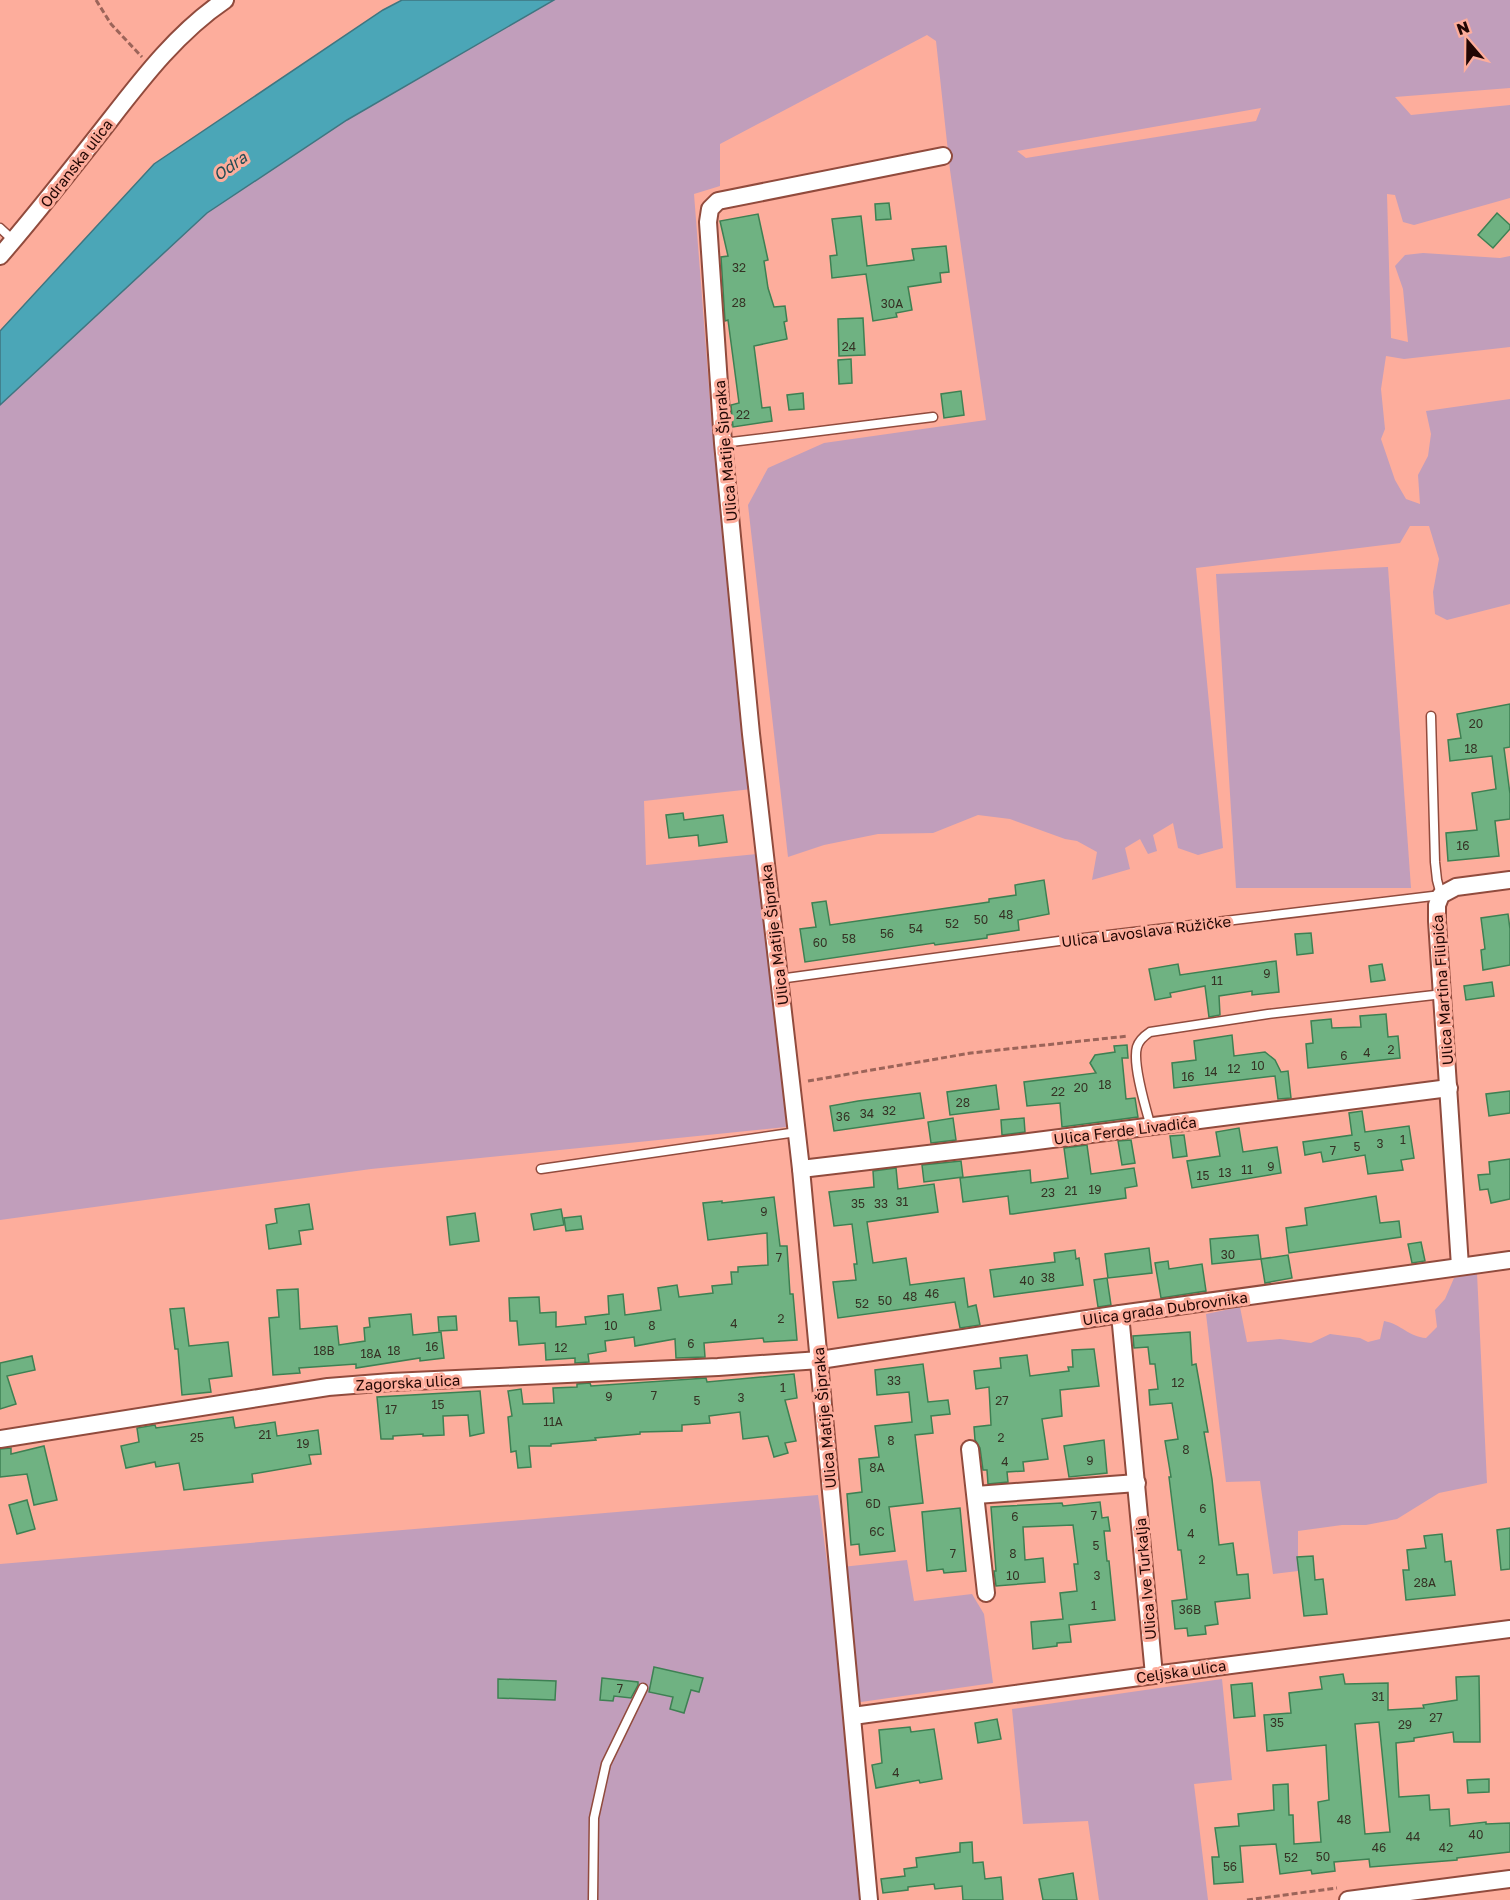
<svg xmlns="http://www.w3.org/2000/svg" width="1510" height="1900" viewBox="0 0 1510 1900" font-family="'Golos Text',sans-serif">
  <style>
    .green { fill: #c19ebb; fill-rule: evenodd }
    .water { fill: #4ba6b7; stroke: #3f7681; stroke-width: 1.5 }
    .building { fill: #6fb282; stroke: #3e8053; stroke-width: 1.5; fill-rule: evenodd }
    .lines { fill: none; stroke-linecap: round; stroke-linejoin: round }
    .service-casing { stroke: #914b3d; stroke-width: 11 }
    .minor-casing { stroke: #914b3d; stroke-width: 20 }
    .path { stroke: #9c6459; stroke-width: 3; stroke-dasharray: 6 3; stroke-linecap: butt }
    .service { stroke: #fff; stroke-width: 8 }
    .minor { stroke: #fff; stroke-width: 16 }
    .labels { text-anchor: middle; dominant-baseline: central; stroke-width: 6; stroke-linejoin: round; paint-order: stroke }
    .number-label { font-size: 12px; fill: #353224 }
    .street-label { font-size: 15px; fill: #220704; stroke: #fdad9c }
    .water-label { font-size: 16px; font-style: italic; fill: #244d55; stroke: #fdad9c }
  </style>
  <rect width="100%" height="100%" fill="#fdad9c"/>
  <g class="green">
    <path d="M554,0H1510V88L1395,97L1411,115L1510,105V198L1414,225L1403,222L1395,195L1387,194L1391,338L1408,342L1403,289L1395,266L1405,255L1423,253L1500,258L1510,256V347L1404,359L1386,356L1381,389L1385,429L1381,439L1395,480L1406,499L1420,504L1418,475L1428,456L1431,434L1426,411L1510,399V604L1447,620L1435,614L1433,592L1439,559L1429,526H1410L1400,543L1196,568L1223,848L1198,855L1178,848L1173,823L1153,835L1157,851L1148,854L1140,839L1125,848L1130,869L1092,880L1097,852L1077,841L1065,839L1010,819L978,815L933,833L878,834L824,845L788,857L748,505L768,468L824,443L986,420L950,170L936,41L927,35L720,144V186L694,194L712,425L752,789L644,801L646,865L757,854L780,1018L786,1127L371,1169L0,1220V405L207,213L347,120ZM1261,108L1256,121L1026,158L1017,151Z"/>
    <polygon points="1388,567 1411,888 1236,888 1216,574"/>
    <path d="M1477,1273L1487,1483L1439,1493L1397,1519L1366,1525H1342L1298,1531V1571L1273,1574L1260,1481L1226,1482L1206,1314L1240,1307L1247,1342L1280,1339L1311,1343L1330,1334L1360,1338L1368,1342L1380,1339L1384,1321C1401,1324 1409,1337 1426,1338L1437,1327L1435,1310L1445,1299L1454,1278Z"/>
    <polygon points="818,1495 831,1591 862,1900 0,1900 0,1564"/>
    <polygon points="907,1560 914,1601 972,1594 984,1614 993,1683 861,1702 855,1697 842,1567"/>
    <polygon points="1222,1679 1232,1780 1194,1784 1208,1900 1099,1900 1088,1821 1023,1824 1012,1709"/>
  </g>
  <polygon class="water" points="402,0 554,0 347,120 207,213 0,405 0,331 154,164 383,10"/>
  <g class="building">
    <polygon points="889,203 891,219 876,220 875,204"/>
    <polygon points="1497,213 1510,225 1510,229 1493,248 1478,235"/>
    <polygon points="758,214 768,260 764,261 768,288 774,307 785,306 787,321 784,322 787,339 754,346 762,408 770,407 772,421 733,427 731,405 739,403 728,320 725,321 721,257 728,256 720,221"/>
    <polygon points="861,216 867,266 914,260 912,249 946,246 949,272 940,273 941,282 908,287 912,310 896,313 897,317 873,321 866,274 832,278 830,256 837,255 832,219"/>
    <polygon points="863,318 865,355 839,356 838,319"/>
    <polygon points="851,359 852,383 839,384 838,360"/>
    <polygon points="961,391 964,415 944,418 941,394"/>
    <polygon points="803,393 804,409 789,410 787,395"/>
    <polygon points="1510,704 1510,747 1504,748 1510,794 1510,819 1495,821 1499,856 1448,861 1446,833 1477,830 1472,793 1496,789 1492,756 1450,761 1448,740 1461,738 1457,714"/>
    <polygon points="683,813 684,820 723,815 727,842 699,846 698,835 669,838 666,815"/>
    <polygon points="1044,880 1049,914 1018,920 1019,930 987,935 987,938 935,945 934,943 805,962 800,929 816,927 812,903 826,901 830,925 989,902 989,899 1016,895 1015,885"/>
    <polygon points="1508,914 1510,929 1510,965 1483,970 1481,950 1485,949 1481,918"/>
    <polygon points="1311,933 1313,953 1297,955 1295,934"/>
    <polygon points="1276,961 1279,992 1252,995 1252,991 1219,996 1220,1015 1209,1017 1205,986 1170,993 1171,997 1155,1000 1149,969 1178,964 1180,975"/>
    <polygon points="1382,964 1385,980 1371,982 1369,966"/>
    <polygon points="1492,982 1494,996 1466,1000 1464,986"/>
    <polygon points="1386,1014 1388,1037 1398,1036 1400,1058 1308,1068 1306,1044 1313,1043 1311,1021 1331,1019 1332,1028 1361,1027 1360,1016"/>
    <polygon points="1232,1035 1234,1056 1265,1052 1275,1060 1281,1072 1288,1071 1291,1098 1278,1099 1275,1076 1174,1088 1172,1063 1196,1060 1194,1041"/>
    <polygon points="1127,1045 1128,1058 1122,1058 1126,1099 1135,1098 1138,1117 1062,1127 1060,1103 1027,1106 1024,1082 1096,1073 1090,1063 1095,1055 1115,1052 1114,1046"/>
    <polygon points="996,1085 999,1109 950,1115 947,1092"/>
    <polygon points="1510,1091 1510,1113 1489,1116 1486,1094"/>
    <polygon points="920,1093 924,1118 834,1131 830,1106 858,1101"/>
    <polygon points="1362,1111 1365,1132 1409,1126 1414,1158 1401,1160 1403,1170 1368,1174 1365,1155 1323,1162 1321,1152 1305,1155 1303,1142 1352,1135 1349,1113"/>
    <polygon points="953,1118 956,1140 931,1143 928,1122"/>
    <polygon points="1024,1118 1025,1132 1002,1135 1001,1120"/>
    <polygon points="1239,1128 1243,1152 1277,1147 1281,1173 1192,1188 1187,1161 1220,1156 1216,1132"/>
    <polygon points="1184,1135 1187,1156 1173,1158 1170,1136"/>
    <polygon points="1131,1140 1135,1163 1122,1165 1118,1141"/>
    <polygon points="1087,1145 1091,1174 1134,1168 1137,1186 1125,1188 1126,1198 1013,1214 1010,1214 1008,1196 963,1202 960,1178 1030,1170 1031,1183 1068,1178 1064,1148"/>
    <polygon points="1510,1159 1510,1199 1491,1203 1488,1189 1480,1190 1478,1175 1490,1174 1489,1162"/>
    <polygon points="961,1161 963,1177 924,1182 922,1165"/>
    <polygon points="896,1168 898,1189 934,1184 938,1212 867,1222 873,1263 906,1258 910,1285 964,1278 968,1307 976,1305 980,1325 960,1328 955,1302 838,1318 833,1282 856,1280 854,1264 857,1264 852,1224 834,1226 829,1192 874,1187 873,1171"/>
    <polygon points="1376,1196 1380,1223 1399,1221 1401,1237 1289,1253 1286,1228 1307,1225 1305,1208"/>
    <polygon points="774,1197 780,1246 787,1246 790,1294 793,1294 797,1340 764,1342 763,1338 704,1343 705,1357 676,1358 675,1339 635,1346 634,1337 605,1341 606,1351 588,1354 589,1362 575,1363 575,1358 546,1360 545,1343 519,1345 517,1321 510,1321 509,1298 539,1297 540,1313 556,1312 556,1327 586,1324 585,1317 609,1314 608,1296 623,1294 625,1315 661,1310 658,1288 677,1285 679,1297 713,1293 712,1286 732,1284 731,1272 738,1272 738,1267 768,1265 767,1233 708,1240 703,1203 722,1201 722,1203"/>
    <polygon points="309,1204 313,1229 299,1231 301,1244 269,1249 266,1225 277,1223 275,1209"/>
    <polygon points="561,1209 564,1225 534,1230 531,1214"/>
    <polygon points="475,1213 479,1241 450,1245 447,1217"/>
    <polygon points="581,1216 583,1229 566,1231 564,1218"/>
    <polygon points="1258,1235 1261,1259 1212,1264 1210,1239"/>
    <polygon points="1421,1242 1425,1261 1412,1263 1408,1244"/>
    <polygon points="1149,1248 1152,1273 1108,1278 1105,1254"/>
    <polygon points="1075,1250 1076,1259 1079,1258 1083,1285 994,1297 990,1270 1055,1262 1054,1253"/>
    <polygon points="1288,1255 1292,1278 1265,1283 1261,1259"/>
    <polygon points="1168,1261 1169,1269 1202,1264 1206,1291 1161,1298 1155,1263"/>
    <polygon points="1107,1278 1111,1305 1098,1307 1094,1280"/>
    <polygon points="298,1289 300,1329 337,1326 339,1345 365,1341 364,1328 370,1327 369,1318 411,1314 413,1335 441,1332 444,1358 420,1361 420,1358 356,1368 356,1364 299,1368 300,1373 273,1375 269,1318 279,1317 277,1290"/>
    <polygon points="184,1308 189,1346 228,1342 232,1376 209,1379 211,1392 182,1395 178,1349 175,1349 170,1309"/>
    <polygon points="456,1316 457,1330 439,1331 438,1317"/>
    <polygon points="1190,1332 1192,1365 1196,1364 1208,1432 1204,1432 1212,1479 1219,1545 1233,1543 1237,1575 1248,1574 1250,1598 1215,1602 1218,1624 1205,1626 1206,1634 1188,1636 1187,1628 1175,1629 1172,1601 1187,1599 1181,1550 1178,1550 1169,1477 1171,1477 1165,1441 1178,1439 1172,1403 1150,1405 1149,1390 1158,1389 1155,1364 1150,1364 1148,1347 1134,1348 1133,1336"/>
    <polygon points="1094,1349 1099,1386 1060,1390 1062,1416 1042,1419 1048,1459 1023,1462 1024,1471 1007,1472 1008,1482 988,1484 987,1470 983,1470 980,1448 975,1440 974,1427 991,1425 989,1387 976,1389 974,1371 1001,1368 1000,1358 1027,1355 1030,1376 1069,1371 1068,1367 1073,1367 1072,1350"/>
    <polygon points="32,1356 35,1370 7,1376 16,1404 0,1409 0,1363"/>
    <polygon points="923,1364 928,1402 948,1400 950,1414 931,1416 933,1433 915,1435 923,1503 889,1507 895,1551 860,1555 859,1544 851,1545 847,1494 862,1492 859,1459 879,1457 875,1426 912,1422 909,1392 877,1395 875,1370"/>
    <polygon points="794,1374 797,1398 785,1400 796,1441 785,1443 788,1453 774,1457 768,1436 743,1439 740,1412 709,1416 710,1423 682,1425 682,1431 640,1432 640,1434 595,1438 596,1440 551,1444 551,1446 529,1446 531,1467 518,1468 516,1451 511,1452 508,1417 512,1416 508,1391 521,1389 523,1404 554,1403 553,1388 577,1387 577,1384 590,1383 591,1386 706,1378 707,1382"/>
    <polygon points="480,1391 484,1433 470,1436 468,1415 443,1416 444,1435 423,1436 423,1434 393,1436 393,1439 381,1439 377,1397"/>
    <polygon points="233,1417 235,1428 275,1422 277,1436 318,1430 321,1454 309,1455 311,1464 252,1474 253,1482 184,1490 179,1463 156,1467 155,1462 126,1468 121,1446 139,1442 137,1428 155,1425 156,1428"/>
    <polygon points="1104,1440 1107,1473 1069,1477 1064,1446"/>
    <polygon points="44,1446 57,1500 34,1505 27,1474 0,1477 0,1449 11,1448 11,1454"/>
    <polygon points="27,1500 35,1529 17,1534 9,1505"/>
    <polygon points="1100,1502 1102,1518 1108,1517 1110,1531 1104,1531 1107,1561 1109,1561 1115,1620 1069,1625 1071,1642 1057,1643 1057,1646 1033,1649 1031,1622 1063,1619 1060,1593 1077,1591 1074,1564 1078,1564 1073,1525 1023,1527 1025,1560 1043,1558 1045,1582 996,1586 994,1571 996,1571 991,1507 1062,1503 1063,1506"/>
    <polygon points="960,1508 966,1571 944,1573 943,1569 927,1571 922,1512"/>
    <polygon points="1510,1528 1510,1569 1501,1570 1497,1530"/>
    <polygon points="1442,1534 1445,1562 1451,1561 1455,1595 1406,1600 1403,1570 1409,1570 1407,1550 1426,1548 1424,1536"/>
    <polygon points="1313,1556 1315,1580 1323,1579 1327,1614 1304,1616 1297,1557"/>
    <polygon points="654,1667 703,1678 699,1692 691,1690 684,1713 670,1709 673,1697 649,1692"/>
    <path d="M1343,1674L1345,1684L1388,1683V1710L1424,1708L1423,1705L1457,1700L1456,1677L1479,1676L1480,1742H1454L1453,1732L1414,1738V1741L1396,1743L1399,1797L1429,1795L1430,1810L1449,1809L1450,1826L1486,1822V1824L1510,1823V1852L1457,1858V1860L1370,1867L1369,1859L1334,1862L1335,1871L1312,1874L1311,1870L1280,1874L1276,1844L1240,1846L1243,1882L1214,1884L1212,1857H1219L1215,1828L1239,1826L1238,1814L1274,1810L1273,1785L1288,1784L1289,1815H1293L1294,1844L1321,1842L1318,1802L1329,1800L1326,1745L1267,1751L1264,1715L1291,1713L1289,1693L1322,1689L1320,1677ZM1379,1722L1390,1832L1365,1834L1355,1724Z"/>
    <polygon points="602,1678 638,1682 638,1685 631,1698 614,1696 613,1701 600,1700"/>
    <polygon points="498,1679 556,1681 555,1700 498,1698"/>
    <polygon points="1252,1683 1255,1716 1234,1718 1231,1685"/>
    <polygon points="997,1719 1001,1739 978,1743 975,1723"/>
    <polygon points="910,1727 911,1732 934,1729 942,1779 920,1783 919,1780 876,1788 872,1765 882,1763 879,1730"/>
    <polygon points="1489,1779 1489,1792 1468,1793 1467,1780"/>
    <polygon points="972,1842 973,1863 983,1862 985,1879 1001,1877 1003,1900 963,1900 962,1886 935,1889 934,1884 908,1887 908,1890 883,1893 881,1879 905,1876 904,1869 917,1867 916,1858 960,1852 960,1843"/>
    <polygon points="1073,1873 1077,1900 1043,1900 1039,1879"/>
  </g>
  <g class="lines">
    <g class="service-casing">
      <g id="service">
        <polyline points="0,228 14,241"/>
        <polyline points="723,443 933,417"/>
        <polyline points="779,979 1059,941 1441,895 1437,880 1435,862 1431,716"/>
        <path d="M1151,1127C1146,1109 1132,1064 1137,1047C1139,1040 1144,1036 1150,1032L1268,1014L1443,994"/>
        <polyline points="541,1169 797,1132"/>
        <polyline points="593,1900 594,1818 606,1764 643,1688"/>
      </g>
    </g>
    <g class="minor-casing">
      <g id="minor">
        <path d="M0,256C38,212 74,166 110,120C144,76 179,31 225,0"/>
        <polyline points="801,1169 1021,1143 1449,1088"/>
        <polyline points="1460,1266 1437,921 1437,905 1441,895 1456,887 1510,880"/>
        <polyline points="1120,1314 1154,1675"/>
        <polyline points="0,1439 328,1387 391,1382 718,1367 820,1360 1120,1314 1510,1260"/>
        <polyline points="970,1449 986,1593"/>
        <polyline points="976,1495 1137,1483"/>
        <polyline points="853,1716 1154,1675 1510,1629"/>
        <polyline points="869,1900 801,1169 751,734 723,443 708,222 710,209 718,201 943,156"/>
        <polyline points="1348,1900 1510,1879"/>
      </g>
    </g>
    <g class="path">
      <polyline points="96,0 111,24 142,57"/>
      <polyline points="808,1081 971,1053 1128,1036"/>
      <polyline points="1247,1900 1337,1888"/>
    </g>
    <use href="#service" class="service"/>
    <use href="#minor" class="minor"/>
  </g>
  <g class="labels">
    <g class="number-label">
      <text x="739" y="267">32</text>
      <text x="739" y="302">28</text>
      <text x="892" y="303">30A</text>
      <text x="849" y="346">24</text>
      <text x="743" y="414">22</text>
      <text x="1476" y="723">20</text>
      <text x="1471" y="748">18</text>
      <text x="1463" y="845">16</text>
      <text x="1006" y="914">48</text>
      <text x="981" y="919">50</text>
      <text x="952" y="923">52</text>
      <text x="916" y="928">54</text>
      <text x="887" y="933">56</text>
      <text x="849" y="938">58</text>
      <text x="820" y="942">60</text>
      <text x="1267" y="973">9</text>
      <text x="1217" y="980">11</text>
      <text x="1391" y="1049">2</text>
      <text x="1367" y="1052">4</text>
      <text x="1344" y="1055">6</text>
      <text x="1258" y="1065">10</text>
      <text x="1234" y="1068">12</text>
      <text x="1211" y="1071">14</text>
      <text x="1188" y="1076">16</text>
      <text x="1105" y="1084">18</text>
      <text x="1081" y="1087">20</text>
      <text x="1058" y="1091">22</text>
      <text x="963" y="1102">28</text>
      <text x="889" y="1110">32</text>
      <text x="867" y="1113">34</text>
      <text x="843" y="1116">36</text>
      <text x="1403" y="1139">1</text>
      <text x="1380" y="1143">3</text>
      <text x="1357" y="1146">5</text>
      <text x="1333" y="1150">7</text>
      <text x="1271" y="1166">9</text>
      <text x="1247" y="1169">11</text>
      <text x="1225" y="1172">13</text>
      <text x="1203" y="1175">15</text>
      <text x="1095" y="1189">19</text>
      <text x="1071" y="1190">21</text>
      <text x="1048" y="1192">23</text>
      <text x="902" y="1201">31</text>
      <text x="858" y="1203">35</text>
      <text x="881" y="1203">33</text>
      <text x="764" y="1211">9</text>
      <text x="1228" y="1254">30</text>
      <text x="779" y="1257">7</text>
      <text x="1048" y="1277">38</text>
      <text x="1027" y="1280">40</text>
      <text x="932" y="1293">46</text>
      <text x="910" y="1296">48</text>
      <text x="885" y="1300">50</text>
      <text x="862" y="1303">52</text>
      <text x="781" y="1318">2</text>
      <text x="734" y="1323">4</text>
      <text x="611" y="1325">10</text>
      <text x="652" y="1325">8</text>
      <text x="691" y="1343">6</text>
      <text x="432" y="1346">16</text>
      <text x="561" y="1347">12</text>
      <text x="324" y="1350">18B</text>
      <text x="394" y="1350">18</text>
      <text x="371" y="1353">18A</text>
      <text x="894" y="1380">33</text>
      <text x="1178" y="1382">12</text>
      <text x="783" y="1387">1</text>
      <text x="654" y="1395">7</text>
      <text x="609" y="1396">9</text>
      <text x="741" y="1397">3</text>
      <text x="697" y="1400">5</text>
      <text x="1002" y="1400">27</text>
      <text x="438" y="1404">15</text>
      <text x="391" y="1409">17</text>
      <text x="553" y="1421">11A</text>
      <text x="265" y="1434">21</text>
      <text x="197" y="1437">25</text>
      <text x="1001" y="1437">2</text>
      <text x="891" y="1440">8</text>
      <text x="303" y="1443">19</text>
      <text x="1186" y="1449">8</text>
      <text x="1090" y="1460">9</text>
      <text x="1005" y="1461">4</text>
      <text x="877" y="1467">8A</text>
      <text x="873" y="1503">6D</text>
      <text x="1203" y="1508">6</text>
      <text x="1094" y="1515">7</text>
      <text x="1015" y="1516">6</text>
      <text x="877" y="1531">6C</text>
      <text x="1191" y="1533">4</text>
      <text x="1096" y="1545">5</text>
      <text x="953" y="1553">7</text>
      <text x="1013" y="1553">8</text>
      <text x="1202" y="1559">2</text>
      <text x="1013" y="1575">10</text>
      <text x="1097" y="1575">3</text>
      <text x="1425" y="1582">28A</text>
      <text x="1094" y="1605">1</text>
      <text x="1190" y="1609">36B</text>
      <text x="620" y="1688">7</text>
      <text x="1378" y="1696">31</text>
      <text x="1436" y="1717">27</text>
      <text x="1277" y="1722">35</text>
      <text x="1405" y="1724">29</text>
      <text x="896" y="1772">4</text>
      <text x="1344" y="1819">48</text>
      <text x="1476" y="1834">40</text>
      <text x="1413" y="1836">44</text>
      <text x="1379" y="1847">46</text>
      <text x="1446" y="1847">42</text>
      <text x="1323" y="1856">50</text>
      <text x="1291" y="1857">52</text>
      <text x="1230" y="1866">56</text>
    </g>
    <g class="street-label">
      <text transform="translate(76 163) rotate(-52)">Odranska ulica</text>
      <text transform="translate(725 451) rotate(-95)">Ulica Matije Šipraka</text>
      <text transform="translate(1146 931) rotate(-7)">Ulica Lavoslava Ružičke</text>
      <text transform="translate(774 935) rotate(-97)">Ulica Matije Šipraka</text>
      <text transform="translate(1442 990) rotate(-94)">Ulica Martina Filipića</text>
      <text transform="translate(1125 1130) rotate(-7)">Ulica Ferde Livadića</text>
      <text transform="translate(1165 1308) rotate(-8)">Ulica grada Dubrovnika</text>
      <text transform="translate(408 1382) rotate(-3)">Zagorska ulica</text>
      <text transform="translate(824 1418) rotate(-95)">Ulica Matije Šipraka</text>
      <text transform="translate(1145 1579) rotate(-95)">Ulica Ive Turkalja</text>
      <text transform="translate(1181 1671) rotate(-8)">Celjska ulica</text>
    </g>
    <g class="water-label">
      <text transform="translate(230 166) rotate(-35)">Odra</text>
    </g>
  </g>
  <g transform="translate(1468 42) rotate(340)" stroke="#fdad9c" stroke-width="4.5" paint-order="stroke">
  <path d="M0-4.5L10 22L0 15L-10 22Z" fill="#220704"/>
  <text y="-9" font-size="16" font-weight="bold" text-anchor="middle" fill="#220704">N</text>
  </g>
</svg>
